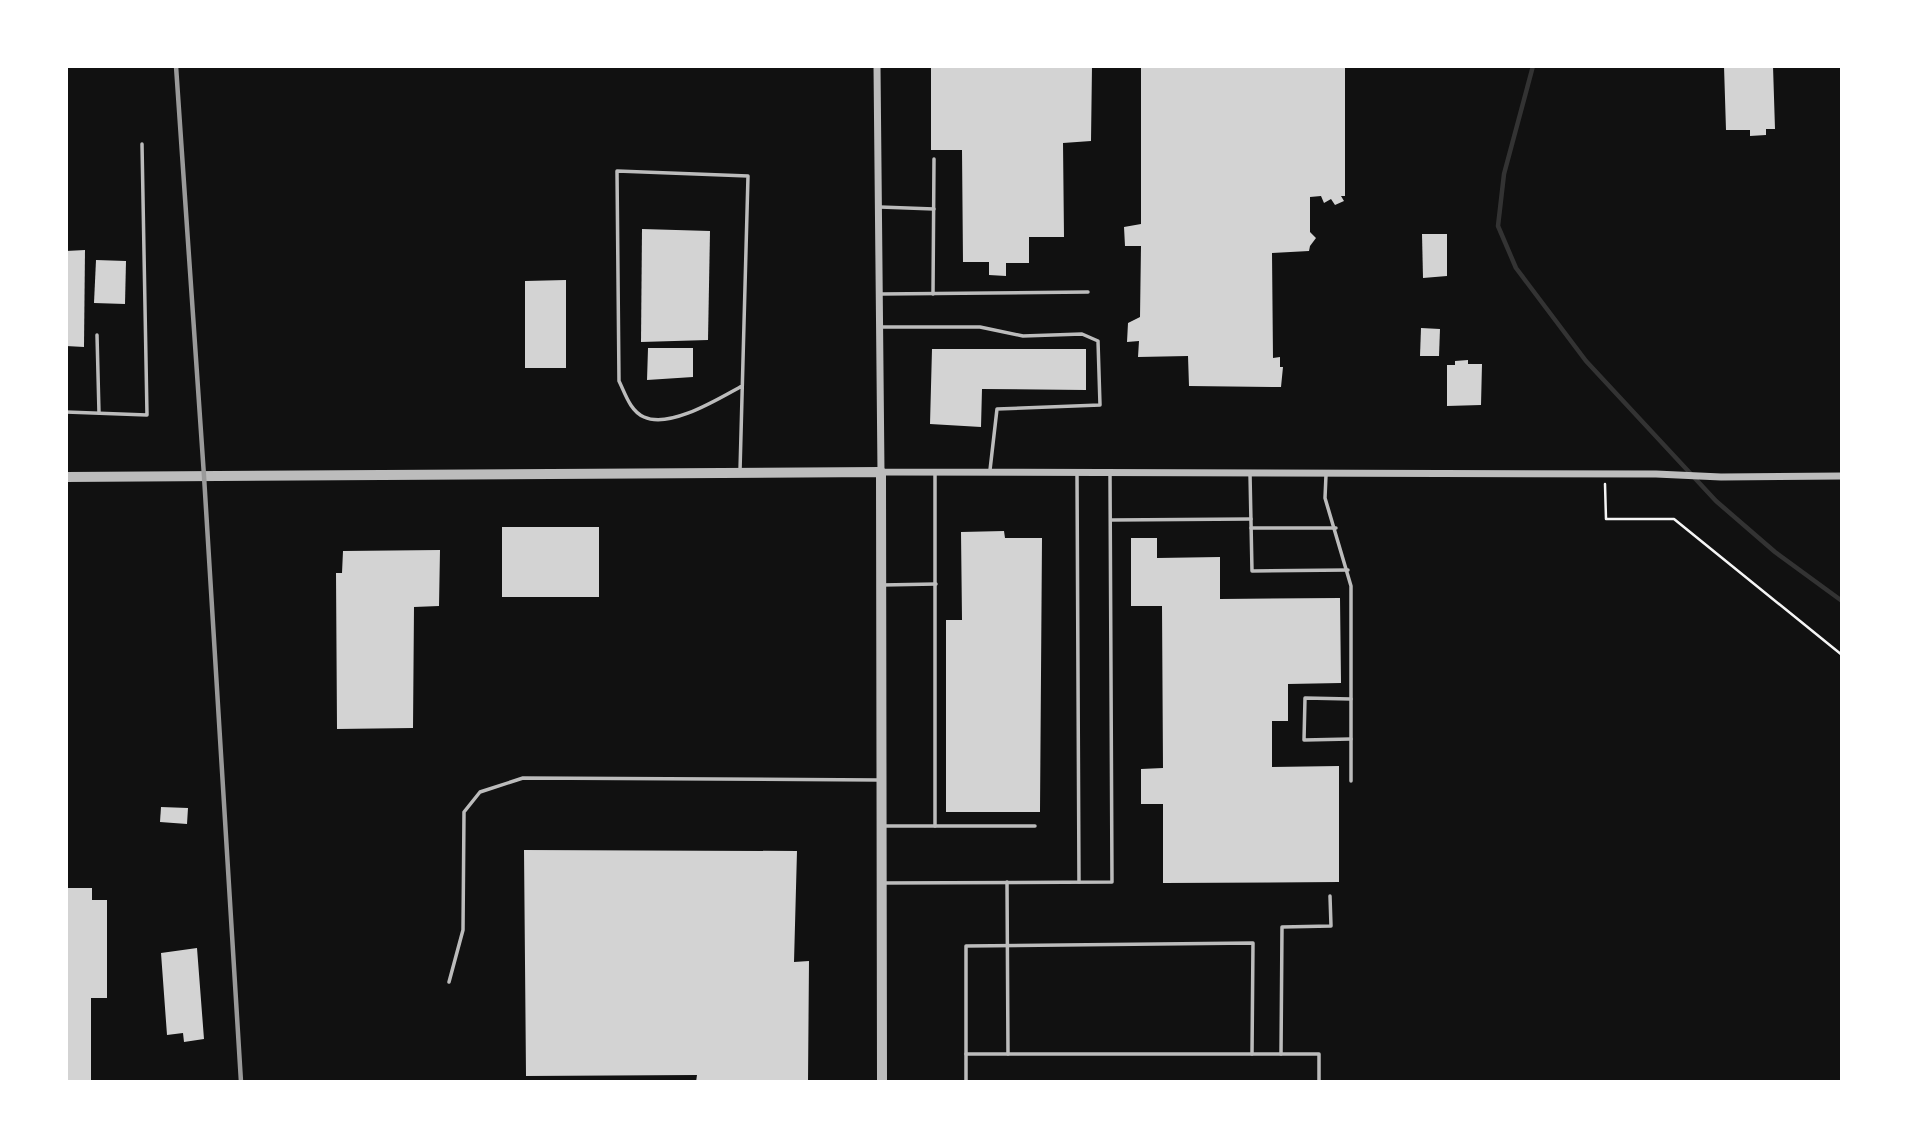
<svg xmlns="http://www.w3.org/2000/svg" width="1908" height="1148" viewBox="0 0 1908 1148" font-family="'Source Sans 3',sans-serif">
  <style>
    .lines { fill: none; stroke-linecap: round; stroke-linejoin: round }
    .stream { stroke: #333; stroke-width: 4.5 }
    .building { fill: #d3d3d3 }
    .path { stroke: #f5f5f5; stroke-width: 2.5 }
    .service { stroke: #bcbcbc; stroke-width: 3.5 }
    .minor { stroke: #bcbcbc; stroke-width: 7 }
    .tertiary { stroke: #bcbcbc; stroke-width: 10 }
    .rail { stroke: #9a9a9a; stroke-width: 4.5 }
  </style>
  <rect width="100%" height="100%" fill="#111"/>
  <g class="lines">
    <polyline class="stream" points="1533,66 1504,174 1498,226 1516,268 1586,361 1716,501 1775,552 1842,601"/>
  </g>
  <g class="building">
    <polygon points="931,66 1092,66 1091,141 1063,143 1064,237 1029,237 1029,263 1006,263 1006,276 989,275 989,262 963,262 962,150 931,150"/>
    <polygon points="1141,66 1345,66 1345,196 1341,196 1344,201 1335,205 1331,199 1324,203 1321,196 1310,197 1310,232 1316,238 1310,246 1309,251 1272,253 1273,358 1280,357 1280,367 1283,367 1281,387 1189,386 1188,356 1138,357 1139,341 1127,342 1128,323 1140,317 1141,246 1125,246 1124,227 1141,224"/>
    <polygon points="1724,66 1773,66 1775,129 1766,129 1766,135 1750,136 1750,130 1726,130"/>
    <polygon points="642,229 710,231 708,340 641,342"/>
    <polygon points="1422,234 1447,234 1447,276 1423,278"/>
    <polygon points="85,250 84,347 66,346 66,251"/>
    <polygon points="96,260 126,261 125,304 94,303"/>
    <polygon points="566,280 566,368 525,368 525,281"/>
    <polygon points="1421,328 1440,329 1439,356 1420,356"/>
    <polygon points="648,348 693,348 693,377 647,380"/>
    <polygon points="932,349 1086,349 1086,390 982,389 981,427 930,424"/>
    <polygon points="1468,360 1468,364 1482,364 1481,405 1447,406 1447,365 1455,365 1455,361"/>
    <rect x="502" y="527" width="97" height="70"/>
    <polygon points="1004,531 1005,538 1042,538 1040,812 946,812 946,620 962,620 961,532"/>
    <polygon points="1131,538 1157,538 1157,558 1220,557 1220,599 1340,598 1341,683 1288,684 1288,721 1272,721 1272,767 1339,766 1339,882 1163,883 1163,804 1141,804 1141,769 1163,768 1162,606 1131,606"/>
    <polygon points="440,550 439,606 414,607 413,728 337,729 336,573 342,573 343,551"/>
    <polygon points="161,807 188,808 187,824 160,822"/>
    <polygon points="524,850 797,851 794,962 809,961 808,1082 696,1082 697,1075 526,1076"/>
    <polygon points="66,888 92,888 92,900 107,900 107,998 91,998 91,1082 66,1082"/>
    <polygon points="197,948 204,1039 184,1042 183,1033 167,1035 161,953"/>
  </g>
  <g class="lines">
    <polyline class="path" points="1605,484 1606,519 1674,519 1842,655"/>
    <g class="service">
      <polyline points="880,207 934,209"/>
      <polyline points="881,294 1088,292"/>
      <polyline points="933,294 934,159"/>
      <polyline points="881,327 980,327 1023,336 1082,334 1098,341 1100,405 997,409 990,470"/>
      <polyline points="97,335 99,413"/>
      <polyline points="66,412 147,415 142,144"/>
      <path d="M740,471L748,176L617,171L619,381C625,393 630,411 644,417C670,429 718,399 742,386"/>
      <polyline points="1077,473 1079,882"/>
      <polyline points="1250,474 1252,571 1348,570"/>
      <polyline points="1326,475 1325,498 1351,586 1351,781"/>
      <polyline points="1111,520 1251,519"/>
      <polyline points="1251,528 1336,528"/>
      <polyline points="882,585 936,584"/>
      <polyline points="1351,739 1304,740 1305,698 1351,699"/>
      <polyline points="883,826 1035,826"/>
      <polyline points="935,826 935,472"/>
      <polyline points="1007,882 1008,1054"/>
      <polyline points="882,883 1112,882 1110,473"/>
      <polyline points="449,982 463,930 464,812 480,792 523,778 879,780"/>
      <polyline points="966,1054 1319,1054 1319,1082"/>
      <polyline points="1281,1054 1282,927 1331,926 1330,896"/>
      <polyline points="966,1082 966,946 1253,943 1252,1054"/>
    </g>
    <polyline class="minor" points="877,66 881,472 1656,474 1721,477 1842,476"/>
    <polyline class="tertiary" points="66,477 881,472 882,1082"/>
    <polyline class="rail" points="176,66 204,476 241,1082"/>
  </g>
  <rect width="1908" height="1148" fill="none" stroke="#ffffff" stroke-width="136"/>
</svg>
